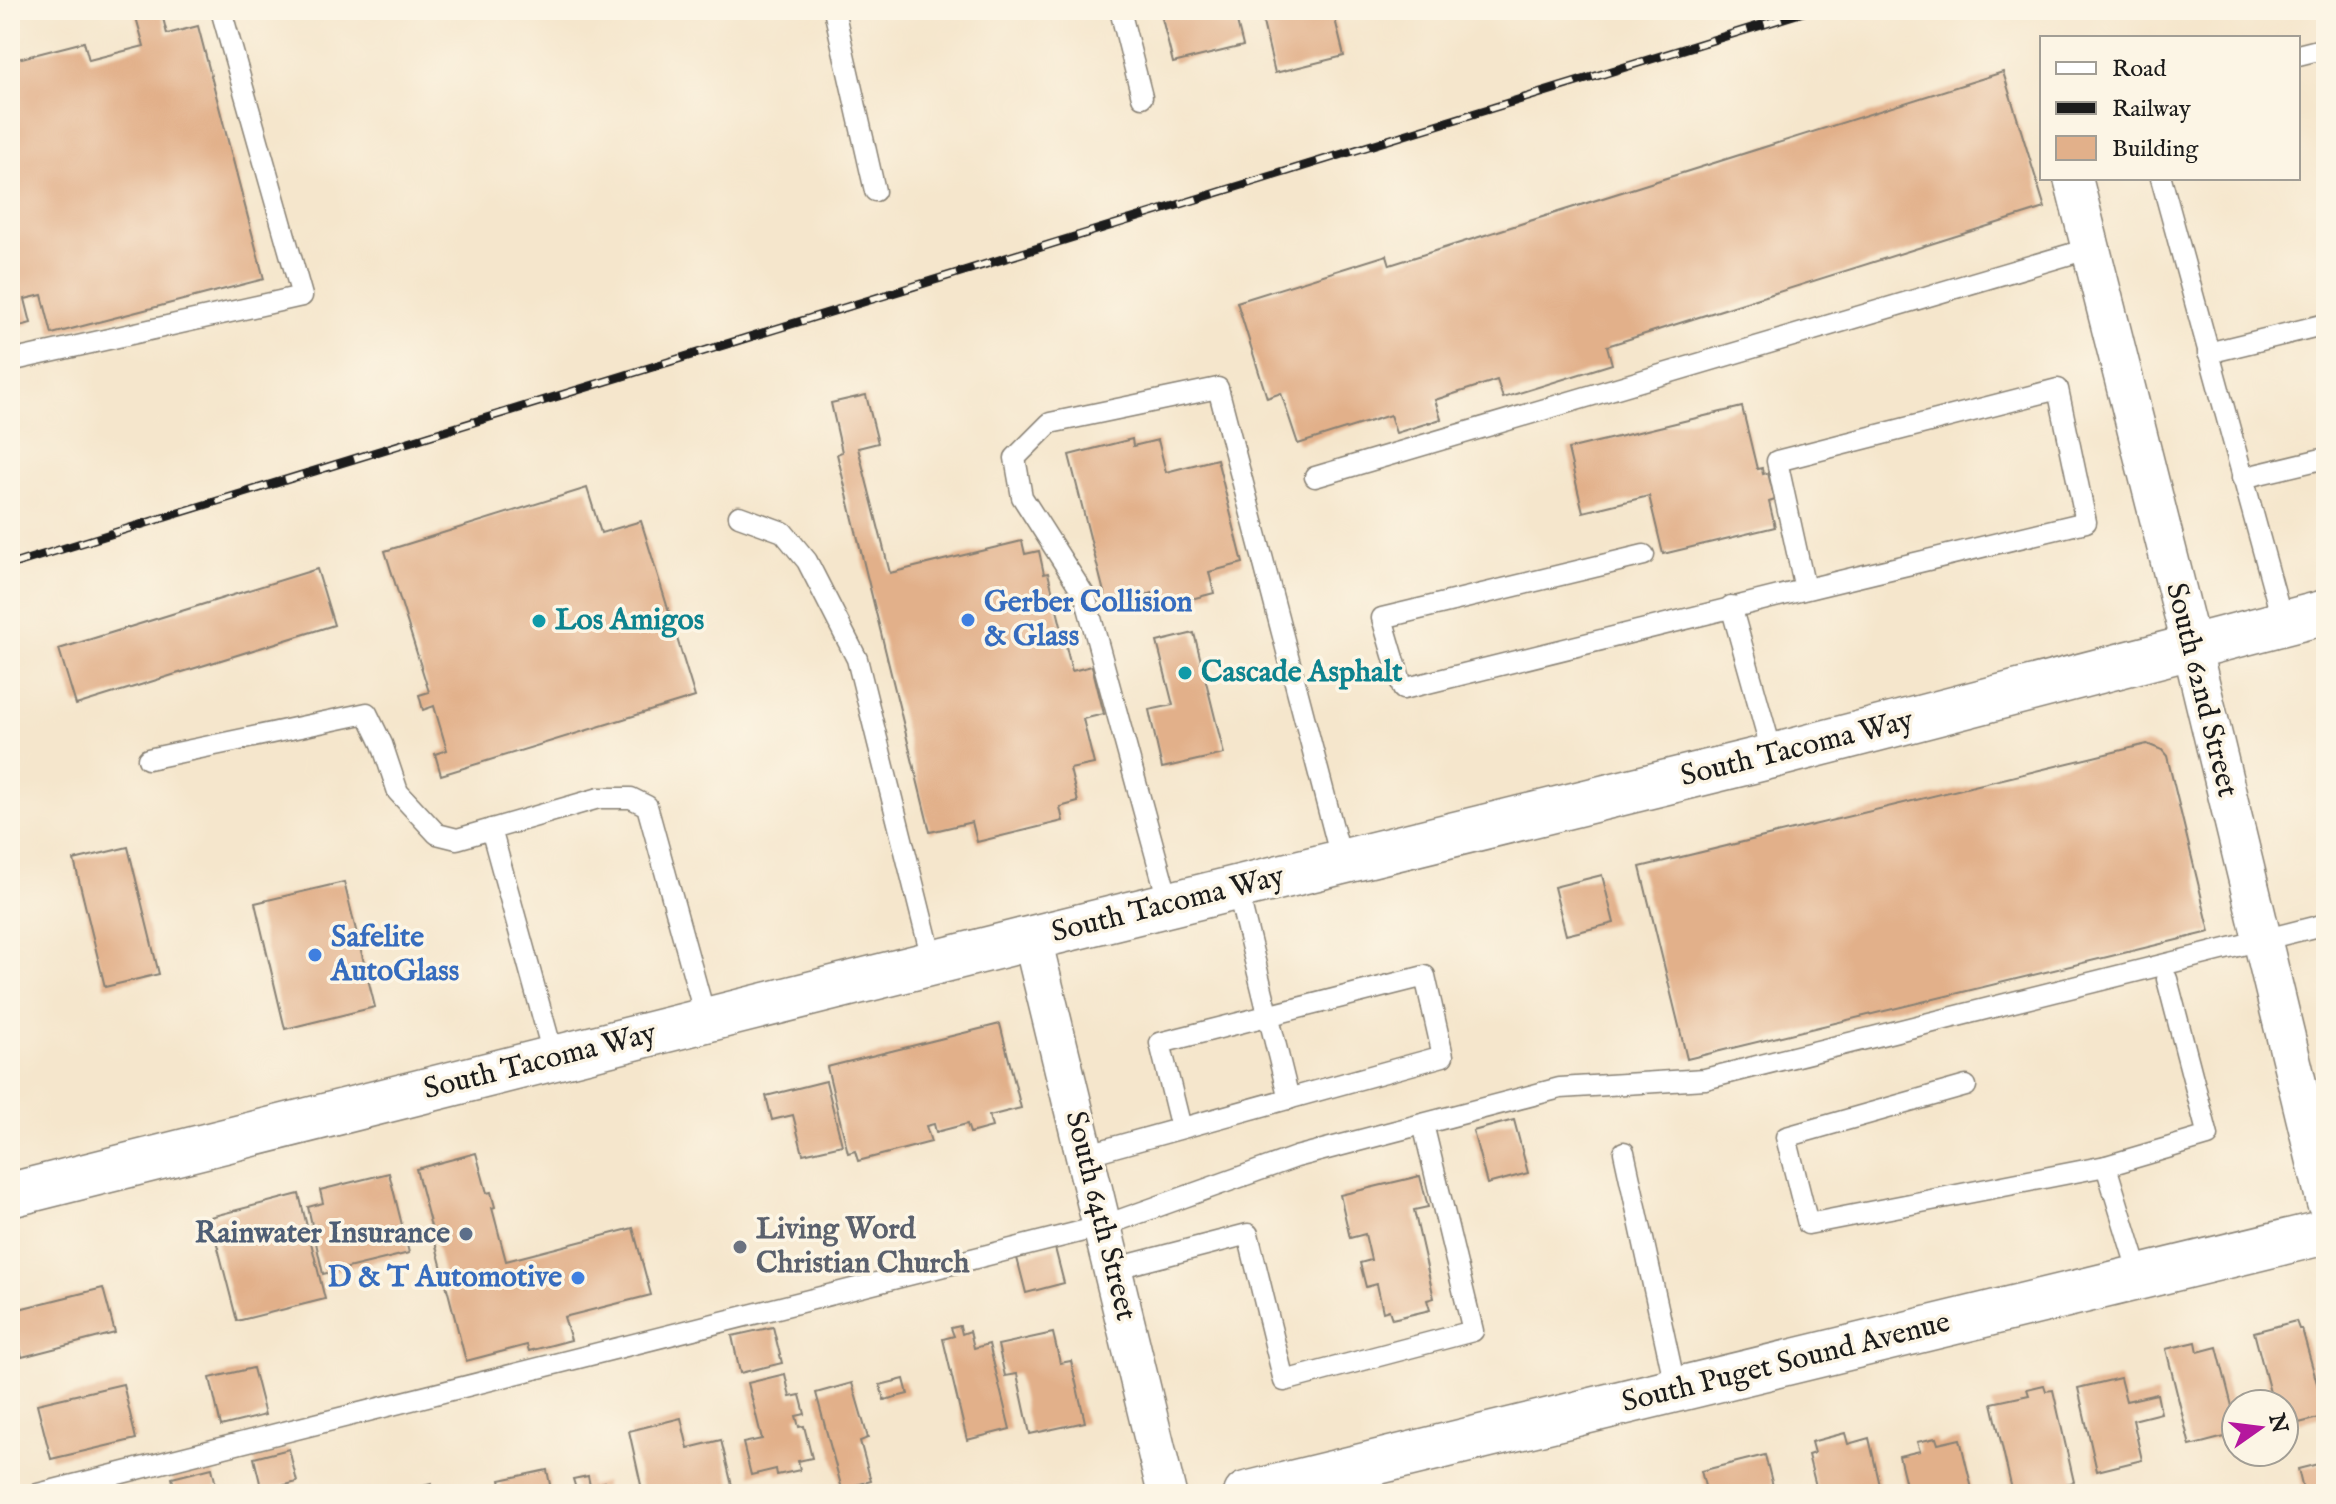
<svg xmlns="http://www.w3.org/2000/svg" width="2336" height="1504" viewBox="0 0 2336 1504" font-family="'IM FELL English',serif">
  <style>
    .building { fill: #e2b08a }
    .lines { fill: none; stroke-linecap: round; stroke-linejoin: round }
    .service-casing { stroke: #888174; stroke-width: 23 }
    .minor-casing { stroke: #888174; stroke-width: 41 }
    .tertiary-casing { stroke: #888174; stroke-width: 47 }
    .secondary-casing { stroke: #888174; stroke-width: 47 }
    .service { stroke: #fff; stroke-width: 20 }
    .minor { stroke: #fff; stroke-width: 38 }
    .tertiary { stroke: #fff; stroke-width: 44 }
    .secondary { stroke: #fff; stroke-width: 44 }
    .rail-casing { stroke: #1c1c1c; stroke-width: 9 }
    .rail { stroke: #fcf5e5; stroke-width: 6; stroke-dasharray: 18; stroke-linecap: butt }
    .shop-dot { fill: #3f7fe0; stroke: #fcf5e5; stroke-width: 3 }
    .culture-dot { fill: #0f9aa8; stroke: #fcf5e5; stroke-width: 3 }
    .service-dot { fill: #5c6f8a; stroke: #fcf5e5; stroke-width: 3 }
    .worship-dot { fill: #6b7280; stroke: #fcf5e5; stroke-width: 3 }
    .labels { text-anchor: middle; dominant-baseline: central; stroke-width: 7; stroke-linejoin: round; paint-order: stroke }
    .shop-label { font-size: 30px; font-weight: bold; fill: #366cbe; stroke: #fcf5e5; text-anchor: start }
    .culture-label { font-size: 30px; font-weight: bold; fill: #0d838f; stroke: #fcf5e5; text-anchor: start }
    .street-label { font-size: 30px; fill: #1c1c1c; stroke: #fcf5e5 }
    .worship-label { font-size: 30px; font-weight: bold; fill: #5b616d; stroke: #fcf5e5; text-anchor: start }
    .service-label { font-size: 30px; font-weight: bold; fill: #4e5e75; stroke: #fcf5e5; text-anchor: end }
  </style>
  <rect width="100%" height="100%" fill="#fcf5e5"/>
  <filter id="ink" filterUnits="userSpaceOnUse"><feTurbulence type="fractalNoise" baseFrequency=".0125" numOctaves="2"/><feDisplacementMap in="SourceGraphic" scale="16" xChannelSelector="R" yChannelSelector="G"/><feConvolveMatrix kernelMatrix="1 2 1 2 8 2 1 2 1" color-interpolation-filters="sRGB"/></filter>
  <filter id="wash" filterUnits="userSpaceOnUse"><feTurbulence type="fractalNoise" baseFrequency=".006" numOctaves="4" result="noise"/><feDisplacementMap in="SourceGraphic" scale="32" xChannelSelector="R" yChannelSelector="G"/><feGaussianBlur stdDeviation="1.8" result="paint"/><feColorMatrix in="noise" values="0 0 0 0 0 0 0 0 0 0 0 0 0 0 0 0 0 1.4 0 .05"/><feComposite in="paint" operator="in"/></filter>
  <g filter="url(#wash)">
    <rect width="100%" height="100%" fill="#f5e6cc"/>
    <g id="blocks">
      <g class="building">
        <polygon points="134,10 161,10 167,34 198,26 264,279 52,334 42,295 25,299 31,323 10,329 10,61 84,42 89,60 144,46"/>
        <polygon points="1160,10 1234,10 1243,46 1173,63"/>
        <polygon points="1260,10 1349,10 1334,15 1344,56 1275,73"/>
        <polygon points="2003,72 2045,208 1607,346 1612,364 1503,398 1497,380 1435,400 1441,419 1396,433 1390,415 1298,444 1281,393 1267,398 1237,302 1387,255 1390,265"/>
        <polygon points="866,395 878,443 858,448 890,573 1022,541 1025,554 1039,551 1044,574 1048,573 1072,671 1092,666 1104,714 1083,719 1094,764 1070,769 1078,802 1060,807 1063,821 977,842 972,822 930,832 837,454 842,452 831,403"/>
        <polygon points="1742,407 1757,469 1762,468 1763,474 1768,473 1775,500 1769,502 1775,527 1663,554 1649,496 1583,512 1568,449"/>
        <polygon points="1132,439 1133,446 1158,440 1166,472 1217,459 1243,563 1209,572 1214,593 1157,608 1153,593 1107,604 1069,455"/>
        <polygon points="587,488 601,533 641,521 695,697 441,775 435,754 447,750 434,706 423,710 419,695 429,692 385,551"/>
        <polygon points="317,569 334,625 76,705 59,649"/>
        <polygon points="1194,633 1224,754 1162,768 1149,710 1173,705 1157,642"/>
        <polygon points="2147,744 2162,750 2167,756 2210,932 1687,1059 1640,867"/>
        <polygon points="128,847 159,974 105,987 74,860"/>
        <polygon points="1602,875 1614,923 1566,935 1554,887"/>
        <polygon points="344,882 375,1007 285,1029 255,903"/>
        <polygon points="1000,1024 1021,1108 989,1116 992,1127 970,1133 967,1124 936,1132 934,1124 926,1126 931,1142 858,1161 855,1151 848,1153 827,1067"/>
        <polygon points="826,1081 842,1145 803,1154 793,1115 772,1120 766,1096"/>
        <polygon points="1514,1120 1528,1173 1487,1184 1473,1131"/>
        <polygon points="476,1153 487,1193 491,1192 495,1207 492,1208 506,1261 633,1228 651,1295 564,1317 571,1340 529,1351 527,1345 466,1361 416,1169"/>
        <polygon points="389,1173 409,1253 323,1274 308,1207 323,1203 320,1190"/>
        <polygon points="1420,1176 1428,1207 1414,1210 1434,1298 1427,1300 1430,1310 1392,1319 1389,1310 1383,1312 1377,1284 1366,1287 1360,1263 1371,1260 1365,1234 1350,1238 1340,1195"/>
        <polygon points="299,1194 325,1299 237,1321 210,1217"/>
        <polygon points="1055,1248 1064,1283 1026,1293 1017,1258"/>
        <polygon points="103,1288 115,1333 22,1357 11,1311"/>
        <polygon points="2296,1321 2299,1329 2302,1329 2326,1416 2299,1423 2296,1414 2284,1418 2284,1404 2273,1404 2254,1332"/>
        <polygon points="960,1326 962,1334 970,1331 974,1348 989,1344 1010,1429 967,1440 943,1339 954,1336 951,1328"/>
        <polygon points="773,1327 782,1363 740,1373 732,1336"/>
        <polygon points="1053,1333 1060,1363 1071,1361 1085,1422 1030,1434 1017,1374 1005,1376 998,1345"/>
        <polygon points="2196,1342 2198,1352 2217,1347 2236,1422 2236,1434 2190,1446 2166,1349"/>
        <polygon points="253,1368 265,1415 221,1426 210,1378"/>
        <polygon points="785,1374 790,1397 800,1395 805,1414 796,1416 799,1427 804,1426 812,1458 798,1461 800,1470 777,1475 776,1469 751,1475 743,1443 762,1439 748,1383"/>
        <polygon points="2120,1378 2126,1401 2157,1394 2161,1413 2133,1420 2142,1460 2097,1471 2078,1388"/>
        <polygon points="904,1379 908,1394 884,1400 880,1385"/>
        <polygon points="852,1383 868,1438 860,1441 871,1481 842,1489 816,1393"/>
        <polygon points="123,1384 136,1439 51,1459 37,1404"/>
        <polygon points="2044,1385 2046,1391 2053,1390 2074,1482 2025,1494 2013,1494 1992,1403 2029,1395 2027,1389"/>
        <polygon points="681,1418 688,1448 721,1440 734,1494 643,1494 629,1431"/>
        <polygon points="1845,1433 1848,1444 1869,1438 1882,1494 1818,1494 1808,1455 1814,1453 1811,1442"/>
        <polygon points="1936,1438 1938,1444 1960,1439 1973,1493 1892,1494 1907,1489 1899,1456 1920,1451 1917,1442"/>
        <polygon points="289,1449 297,1482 262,1491 254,1458"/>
        <polygon points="1765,1455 1775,1494 1707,1494 1701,1471"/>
        <polygon points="2326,1462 2326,1494 2304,1494 2298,1469"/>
        <polygon points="212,1468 218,1494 176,1494 172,1478"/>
        <polygon points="547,1470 552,1494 503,1494 500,1480"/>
        <polygon points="588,1476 590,1486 604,1482 607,1494 561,1494 576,1489 573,1479"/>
        <polygon points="431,1484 434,1494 398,1494 397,1493"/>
      </g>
    </g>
  </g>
  <g filter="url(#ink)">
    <use href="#blocks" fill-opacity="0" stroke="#888174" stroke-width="2"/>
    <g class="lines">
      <g class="service-casing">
        <g id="service">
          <polyline points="834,10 875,191"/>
          <polyline points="1120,10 1142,97"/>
          <polyline points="2298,55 2326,48"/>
          <polyline points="2161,178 2283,623"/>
          <polyline points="2208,353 2326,324"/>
          <polyline points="10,361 302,296 221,10"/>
          <polyline points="1315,477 2091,248"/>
          <polyline points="2242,478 2326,458"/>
          <polyline points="739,516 783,532 807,561 857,659 933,963"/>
          <path d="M1644,555L1382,618L1403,689C1630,632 1858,576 2086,522L2058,389L1777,461L1805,589"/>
          <polyline points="1731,606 1773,756"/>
          <polyline points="148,759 367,713 382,744 398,792 437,834 457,839 599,798 631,798 647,806 706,1020"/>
          <polyline points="491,829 554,1058"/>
          <polyline points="1237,888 1289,1099"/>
          <polyline points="1169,904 1085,596 1022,497 1015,458 1050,423 1218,388 1342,862"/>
          <polyline points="1966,1086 1786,1137 1808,1224 2106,1166 2208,1136 2167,979"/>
          <polyline points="1624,1152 1676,1390"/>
          <polyline points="1085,1155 1443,1056 1425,976 1160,1043 1181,1128"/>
          <polyline points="2106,1166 2140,1277"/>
          <polyline points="1113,1269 1248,1234 1284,1381 1473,1331 1423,1124"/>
          <polyline points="38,1494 1103,1226 1296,1157 1560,1088 1705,1079 2326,924"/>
        </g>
      </g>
      <g class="minor-casing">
        <g id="minor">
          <polyline points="2073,178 2191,645 2326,1203"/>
          <polyline points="1032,938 1167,1494"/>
        </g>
      </g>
      <g class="tertiary-casing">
        <polyline id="tertiary" points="1246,1494 2326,1232"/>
      </g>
      <g class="secondary-casing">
        <polyline id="secondary" points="10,1195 1032,938 1773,756 2326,612"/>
      </g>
      <use href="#service" class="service"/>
      <use href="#minor" class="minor"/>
      <use href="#tertiary" class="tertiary"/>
      <use href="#secondary" class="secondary"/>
      <g class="rail-casing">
        <polyline id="rail" points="10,565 1810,10"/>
      </g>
      <use href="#rail" class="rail"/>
    </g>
  </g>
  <g class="shop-dot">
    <circle cx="968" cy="620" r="8"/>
    <circle cx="315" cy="955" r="8"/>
    <circle cx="578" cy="1278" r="8"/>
  </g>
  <g class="culture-dot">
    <circle cx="539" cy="621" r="8"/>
    <circle cx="1185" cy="673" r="8"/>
  </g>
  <circle class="service-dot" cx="466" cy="1234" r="8"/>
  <circle class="worship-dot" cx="740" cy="1247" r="8"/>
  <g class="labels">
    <g class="shop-label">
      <text x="984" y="603">Gerber Collision<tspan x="984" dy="34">&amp; Glass</tspan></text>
      <text x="331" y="938">Safelite<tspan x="331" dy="34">AutoGlass</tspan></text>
      <text x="562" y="1278" text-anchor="end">D &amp; T Automotive</text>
    </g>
    <g class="culture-label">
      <text x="555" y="621">Los Amigos</text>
      <text x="1201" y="673">Cascade Asphalt</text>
    </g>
    <g class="street-label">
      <text transform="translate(2201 690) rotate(76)">South 62nd Street</text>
      <text transform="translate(1797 749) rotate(-14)">South Tacoma Way</text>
      <text transform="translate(1168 905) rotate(-14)">South Tacoma Way</text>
      <text transform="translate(540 1062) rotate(-14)">South Tacoma Way</text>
      <text transform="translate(1100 1216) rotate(76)">South 64th Street</text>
      <text transform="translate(1786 1363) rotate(-14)">South Puget Sound Avenue</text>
    </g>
    <g class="worship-label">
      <text x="756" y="1230">Living Word<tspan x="756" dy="34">Christian Church</tspan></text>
    </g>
    <g class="service-label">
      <text x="450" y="1234">Rainwater Insurance</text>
    </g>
  </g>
  <rect width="2336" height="1504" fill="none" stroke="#fcf5e5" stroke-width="40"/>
  <rect x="2040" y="36" width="260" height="144" fill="#fcf5e5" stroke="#a29e95" stroke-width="2"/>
  <rect x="2056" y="62" width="40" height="12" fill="#ffffff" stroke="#a29e95" stroke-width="2"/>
  <text x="2112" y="76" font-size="24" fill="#1c1c1c">Road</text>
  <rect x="2056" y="102" width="40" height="12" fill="#1c1c1c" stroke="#a29e95" stroke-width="2"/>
  <text x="2112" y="116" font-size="24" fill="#1c1c1c">Railway</text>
  <rect x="2056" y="136" width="40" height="24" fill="#e2b08a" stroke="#a29e95" stroke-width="2"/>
  <text x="2112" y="156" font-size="24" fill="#1c1c1c">Building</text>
  <g transform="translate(2260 1428) rotate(76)"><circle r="38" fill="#fcf5e5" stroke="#a29e95" stroke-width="2"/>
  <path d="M0-6L14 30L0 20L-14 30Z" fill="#b5179e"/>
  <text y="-12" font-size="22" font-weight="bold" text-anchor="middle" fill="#1c1c1c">N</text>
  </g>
</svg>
